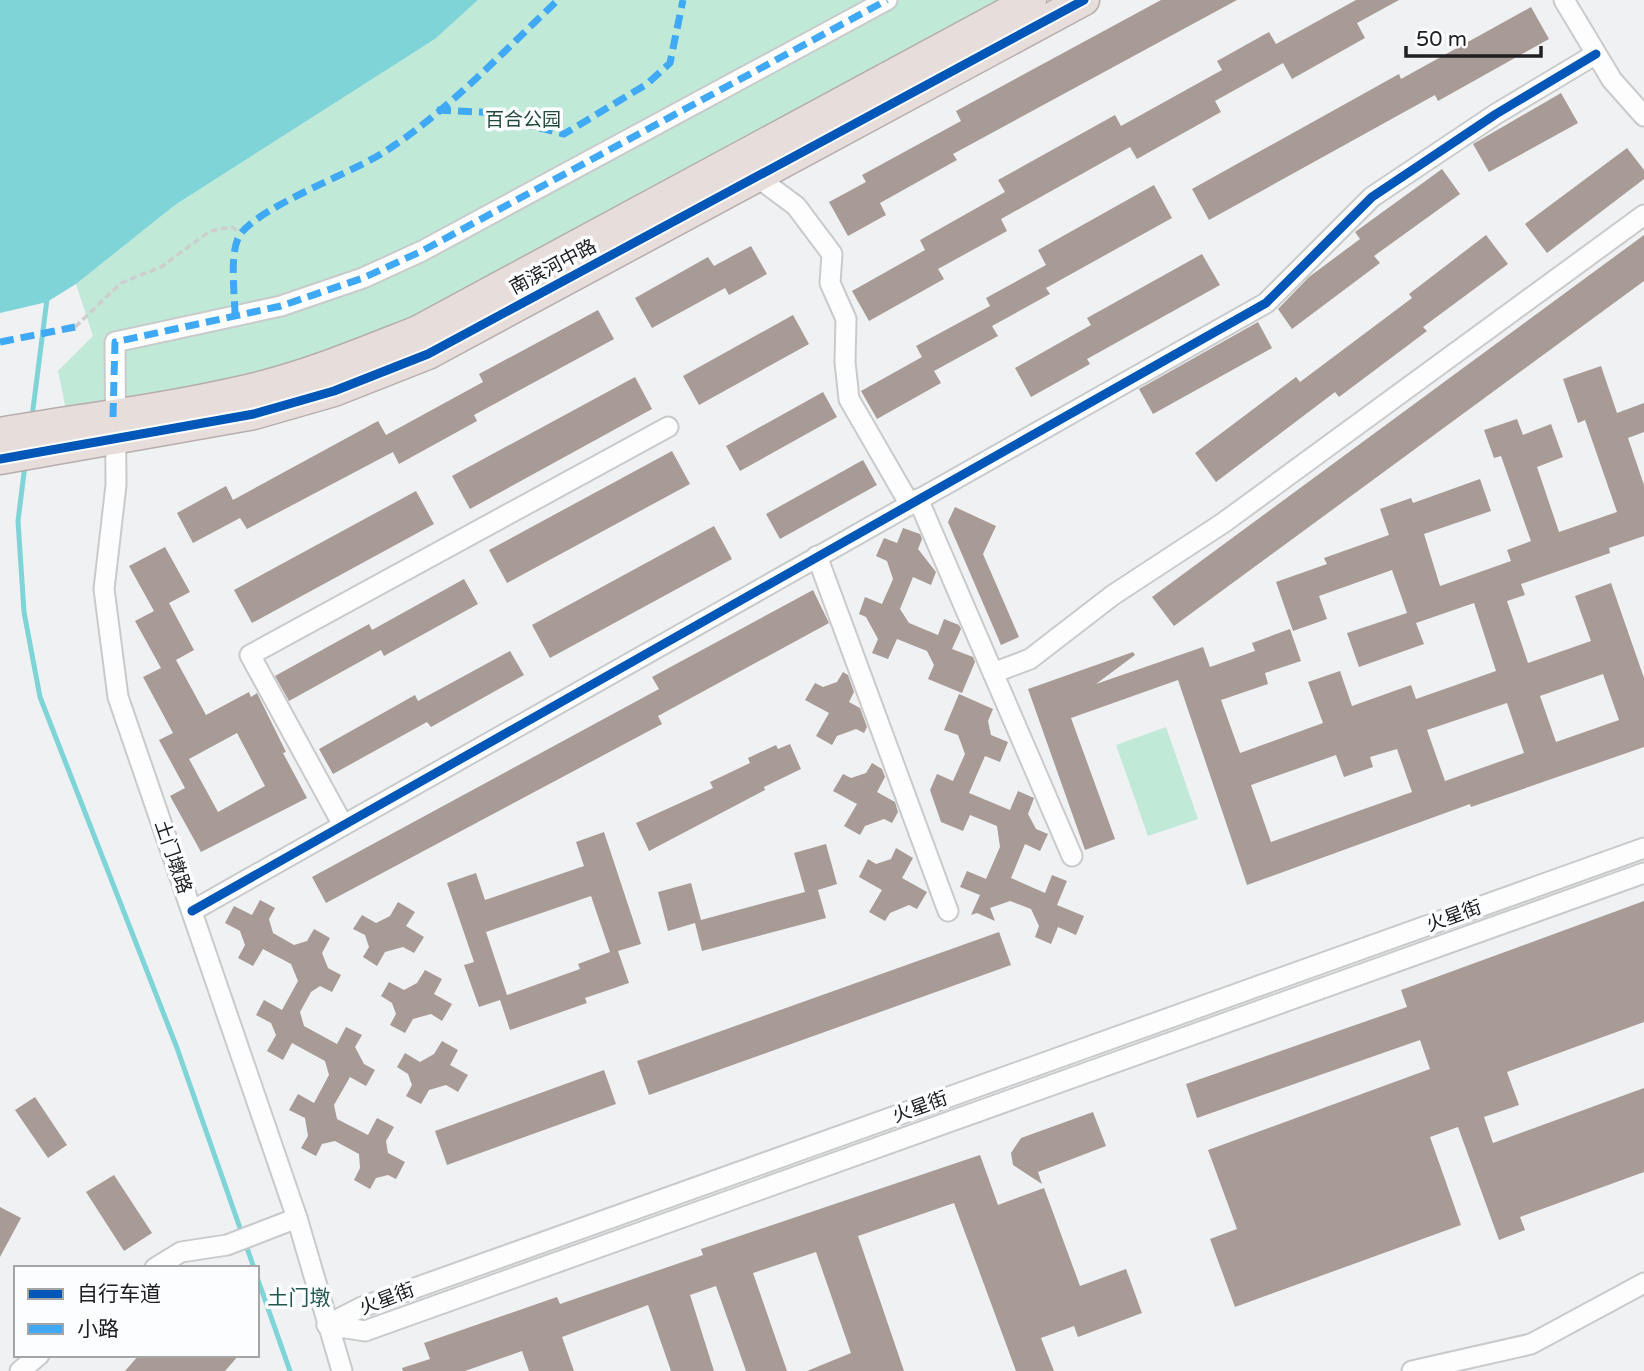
<svg xmlns="http://www.w3.org/2000/svg" width="1644" height="1371" viewBox="0 0 1644 1371" font-family="'Varela Round','Noto Sans SC',sans-serif">
  <style>
    .green { fill: #c0e9d8 }
    .water { fill: #7fd4d8 }
    .lines { fill: none; stroke-linecap: round; stroke-linejoin: round }
    .stream { stroke: #7fd4d8; stroke-width: 5 }
    .building { fill: #a89b96; fill-rule: evenodd }
    .minor-casing { stroke: #c9cacb; stroke-width: 23 }
    .highway-casing { stroke: #b6adac; stroke-width: 33 }
    .path { stroke: #cecece; stroke-width: 3.5; stroke-dasharray: 7 3.5; stroke-linecap: butt }
    .minor { stroke: #fdfdfd; stroke-width: 19 }
    .highway { stroke: #e7dedb; stroke-width: 30 }
    .quiet { stroke: #3fa9f5; stroke-width: 7; stroke-dasharray: 14 7; stroke-linecap: butt }
    .cycleway-casing { stroke: #fcfdff; stroke-width: 13 }
    .cycleway { stroke: #0057b8; stroke-width: 9 }
    .labels { text-anchor: middle; dominant-baseline: central; stroke-width: 7; stroke-linejoin: round; paint-order: stroke }
    .park-label { font-size: 19px; fill: #224a3a; stroke: #fcfdff }
    .street-label { font-size: 19px; fill: #202022; stroke: #fcfdff }
    .neighbourhood-label { font-size: 21px; fill: #215850; stroke: #fcfdff }
  </style>
  <rect width="100%" height="100%" fill="#eff1f3"/>
  <g class="green">
    <polygon points="478,0 1002,0 381,333 226,382 66,409 58,371 93,336 76,284 175,205 435,39"/>
    <polygon points="1166,727 1198,819 1148,836 1116,745"/>
  </g>
  <polygon class="water" points="0,0 478,0 435,39 175,205 76,284 47,302 0,313"/>
  <g class="lines">
    <g class="stream">
      <polyline points="32,417 47,299"/>
      <polyline points="25,465 18,521 24,612 40,697 177,1048 254,1268"/>
      <polyline points="257,1277 290,1371"/>
    </g>
  </g>
  <g class="building">
    <polygon points="1161,0 1237,0 953,154 957,160 880,203 886,215 848,236 829,202 866,182 862,175 961,121 956,111"/>
    <polygon points="1356,0 1399,0 1357,23 1365,38 1292,79 1283,63 1215,101 1221,112 1137,159 1130,147 1001,219 1007,231 938,269 944,279 869,321 852,291 925,250 920,240 1005,192 998,180 1115,115 1121,126 1222,70 1217,61 1269,32 1276,44"/>
    <polygon points="1531,7 1549,39 1438,101 1435,95 1209,220 1192,189 1399,74 1401,79"/>
    <polygon points="1561,93 1578,123 1489,172 1473,144"/>
    <polygon points="1627,148 1644,170 1644,179 1547,253 1525,224"/>
    <polygon points="1442,169 1460,194 1374,256 1380,263 1292,329 1278,309 1309,277 1360,239 1355,232"/>
    <polygon points="1154,185 1172,218 1046,288 1050,294 992,326 998,336 934,371 941,383 877,419 861,391 922,357 916,346 990,306 986,298 1046,265 1038,250"/>
    <polygon points="1486,235 1508,264 1423,327 1427,331 1339,397 1335,392 1216,482 1195,453 1296,377 1300,382 1412,298 1409,294"/>
    <polygon points="1644,235 1644,281 1174,626 1152,597"/>
    <polygon points="751,246 767,274 729,295 725,288 652,328 635,298 708,257 714,266"/>
    <polygon points="1202,254 1220,285 1087,359 1090,364 1031,397 1015,368 1091,325 1087,318"/>
    <polygon points="598,310 614,339 474,415 477,421 399,464 393,452 247,529 240,518 193,543 177,513 226,486 233,500 378,421 386,435 483,382 479,374"/>
    <polygon points="793,315 809,344 699,405 683,376"/>
    <polygon points="1258,322 1272,348 1153,414 1139,389"/>
    <path d="M1601,366L1617,413L1644,403V432L1628,438L1644,485V536L1609,548L1610,553L1521,584L1525,595L1507,601L1528,663L1591,641L1575,596L1611,583L1644,678V747L1471,807L1470,804L1247,885L1178,680L1071,718L1115,839L1085,850L1028,689L1133,652L1135,655L1096,684L1203,647L1210,667L1255,651L1252,643L1290,629L1301,661L1265,673L1268,684L1221,700L1240,753L1323,723L1308,682L1340,671L1352,706L1411,685L1416,699L1496,671L1474,603L1416,623L1424,644L1359,667L1347,633L1407,613L1392,570L1319,596L1327,619L1293,631L1276,582L1327,564L1324,558L1389,535L1380,509L1411,498L1413,503L1480,479L1491,511L1424,534L1440,586L1511,561L1507,550L1531,541L1501,456L1494,458L1484,430L1517,419L1523,435L1551,424L1563,457L1537,467L1559,532L1617,512L1585,420L1578,423L1563,379ZM1603,674L1619,720L1556,742L1540,696ZM1507,703L1524,753L1445,781L1427,730ZM1397,749L1412,792L1271,842L1251,785L1336,755L1344,777L1373,767L1370,757Z"/>
    <polygon points="635,377 652,409 470,509 452,476"/>
    <polygon points="823,392 837,417 740,471 726,446"/>
    <polygon points="672,451 690,484 507,583 489,550"/>
    <polygon points="863,460 877,485 780,539 766,514"/>
    <polygon points="416,491 434,524 252,623 234,590"/>
    <polygon points="955,507 996,526 983,554 1019,637 1001,645 948,522"/>
    <polygon points="714,526 732,559 550,658 532,625"/>
    <polygon points="903,528 920,534 922,539 918,549 936,572 931,585 913,577 900,609 909,623 938,635 944,619 959,625 961,629 952,649 973,657 975,662 962,693 928,679 934,665 927,651 897,639 888,659 872,653 878,639 866,617 859,614 865,597 882,604 893,579 887,561 876,556 884,538 897,543"/>
    <path d="M165,547L190,592L169,603L194,650L176,660L206,715L249,692L251,697L257,693L286,752L283,753L307,798L201,852L170,796L185,788L159,740L173,733L143,677L161,668L135,621L154,611L129,566ZM237,733L265,786L218,812L189,759Z"/>
    <polygon points="464,579 478,604 384,656 381,650 289,701 275,676 369,624 372,630"/>
    <polygon points="813,590 829,623 658,716 662,724 326,903 312,877 659,689 652,677"/>
    <polygon points="510,651 524,675 431,727 427,722 333,774 319,749 415,695 418,701"/>
    <polygon points="843,672 848,675 854,692 849,702 860,708 867,727 864,733 856,729 837,736 832,745 816,736 829,713 805,700 815,683 823,687 837,682"/>
    <polygon points="959,694 993,709 988,721 991,735 1008,742 1000,762 985,756 969,793 1010,810 1018,791 1034,798 1028,814 1036,829 1048,834 1040,851 1025,844 1011,878 1045,893 1052,875 1067,881 1057,905 1084,916 1076,935 1058,927 1051,944 1035,937 1039,926 1031,909 1010,901 990,908 995,921 977,913 971,915 980,895 960,887 967,871 986,879 1000,847 997,826 970,815 963,831 941,822 930,790 937,774 953,781 965,754 958,735 944,730"/>
    <polygon points="790,744 801,769 764,787 765,790 649,851 636,823 713,788 710,782 750,763 748,758 776,745 778,749"/>
    <polygon points="872,763 882,769 885,777 877,792 895,802 898,812 892,823 884,819 865,826 860,835 844,826 857,804 833,791 843,774 851,778 866,773"/>
    <path d="M604,832L641,944L618,951L629,983L585,998L587,1003L510,1030L500,1000L479,1007L464,965L474,962L447,883L476,873L485,900L584,866L576,842ZM591,896L610,952L578,964L580,969L507,995L486,932Z"/>
    <polygon points="826,844 837,884 818,890 826,918 702,951 695,923 668,931 658,892 691,883 701,920 805,892 794,853"/>
    <polygon points="896,848 913,858 902,878 927,892 917,909 909,905 890,913 885,921 869,912 882,890 859,877 868,859 876,864 891,859"/>
    <polygon points="260,900 275,908 269,919 273,933 294,945 307,941 314,929 330,938 322,953 328,968 341,975 332,992 320,986 311,992 300,1012 304,1026 337,1044 346,1027 362,1035 355,1047 364,1064 375,1070 366,1086 350,1077 334,1105 337,1119 368,1135 377,1118 394,1127 386,1141 388,1153 405,1162 396,1179 388,1175 376,1178 370,1189 354,1180 360,1168 359,1154 335,1141 322,1144 316,1156 301,1148 308,1136 305,1118 289,1110 298,1094 314,1103 329,1075 325,1061 292,1043 283,1060 267,1051 276,1035 271,1023 256,1015 264,1000 282,1010 298,981 291,964 263,949 253,966 238,958 245,945 240,931 225,923 234,906 252,915"/>
    <polygon points="1644,901 1644,1022 1507,1072 1519,1105 1484,1117 1493,1143 1644,1088 1644,1172 1520,1217 1525,1230 1499,1240 1458,1127 1430,1137 1461,1225 1235,1307 1210,1239 1237,1229 1208,1150 1430,1069 1420,1040 1197,1118 1186,1084 1407,1007 1401,990"/>
    <polygon points="398,902 415,912 406,926 424,937 414,953 403,947 385,952 377,966 363,957 369,947 365,935 353,929 362,915 376,923 390,916"/>
    <polygon points="999,932 1011,965 649,1095 637,1061"/>
    <polygon points="425,970 442,979 434,994 452,1004 442,1021 431,1014 413,1019 405,1033 390,1025 396,1014 392,1003 381,996 389,982 404,990 417,983"/>
    <polygon points="442,1041 458,1050 450,1065 468,1075 458,1092 446,1085 429,1090 421,1104 406,1096 412,1085 408,1074 397,1067 405,1053 420,1062 434,1054"/>
    <polygon points="604,1070 616,1104 447,1165 435,1131"/>
    <polygon points="35,1097 67,1145 48,1158 15,1110"/>
    <polygon points="1093,1112 1106,1146 1038,1172 1042,1184 1013,1165 1011,1153 1021,1138"/>
    <polygon points="980,1155 998,1205 1044,1188 1080,1286 1126,1269 1142,1313 1078,1337 1074,1326 1041,1338 1054,1371 1016,1371 954,1203 858,1236 904,1371 807,1371 851,1353 816,1252 753,1273 787,1371 746,1371 716,1286 690,1295 714,1371 671,1371 648,1305 562,1337 574,1371 529,1371 522,1351 465,1371 403,1371 402,1368 430,1359 424,1343 557,1297 560,1304 703,1255 701,1249"/>
    <polygon points="114,1175 152,1233 124,1251 86,1192"/>
    <polygon points="0,1207 21,1218 0,1257"/>
    <polygon points="139,1355 239,1355 225,1371 125,1371"/>
  </g>
  <g class="lines">
    <g class="minor-casing">
      <g id="minor">
        <polyline points="1564,0 1612,80 1644,116"/>
        <polyline points="757,177 796,206 832,254 830,283 846,319 845,362 849,399 909,503"/>
        <polyline points="918,499 1072,856"/>
        <polyline points="817,556 948,911"/>
        <polyline points="993,673 1030,659 1113,595 1223,523 1644,215"/>
        <polyline points="343,825 250,655 668,427"/>
        <polyline points="192,911 1266,303 1372,197 1496,114 1596,54"/>
        <polyline points="155,1268 181,1252 227,1245 297,1218"/>
        <polyline points="327,1325 362,1307 1644,848"/>
        <polyline points="327,1325 365,1331 1644,873"/>
        <polyline points="20,1371 39,1355"/>
        <polyline points="342,1371 297,1218 118,697 104,589 116,485 115,342 281,306 363,278 422,251 887,0"/>
        <polyline points="1412,1371 1531,1344 1644,1283"/>
      </g>
    </g>
    <g class="highway-casing">
      <g id="highway">
        <path d="M0,433C82,419 165,409 247,390C305,377 362,353 418,331L1031,0"/>
        <polyline points="0,459 254,414 334,391 428,354 1084,0"/>
      </g>
    </g>
    <polyline class="path" points="75,327 121,283 161,267 210,231 232,227 240,233"/>
    <use href="#minor" class="minor"/>
    <use href="#highway" class="highway"/>
    <g class="quiet">
      <polyline points="437,110 501,113 527,125 564,134 647,84 670,63 683,0"/>
      <path d="M235,315C235,295 228,247 242,232C265,205 346,175 381,154C443,116 505,50 558,0"/>
      <polyline points="0,342 75,327"/>
      <polyline points="113,417 115,342 281,306 363,278 422,251 887,0"/>
    </g>
    <g class="cycleway-casing">
      <g id="cycleway">
        <polyline points="0,459 254,414 334,391 428,354 1084,0"/>
        <polyline points="192,911 1266,303 1372,197 1496,114 1596,54"/>
      </g>
    </g>
    <use href="#cycleway" class="cycleway"/>
  </g>
  <g class="labels">
    <g class="park-label">
      <text x="523" y="120">百合公园</text>
    </g>
    <g class="street-label">
      <text transform="translate(553 267) rotate(-28)">南滨河中路</text>
      <text transform="translate(173 857) rotate(71)">土门墩路</text>
      <text transform="translate(1454 916) rotate(-20)">火星街</text>
      <text transform="translate(920 1107) rotate(-20)">火星街</text>
      <text transform="translate(387 1299) rotate(-21)">火星街</text>
    </g>
    <g class="neighbourhood-label">
      <text x="299" y="1298">土门墩</text>
    </g>
  </g>
  <rect x="14" y="1266" width="245" height="91" fill="#fcfdff" stroke="#a4a5a7" stroke-width="2"/>
  <rect x="28" y="1289" width="35" height="10" fill="#0057b8" stroke="#a4a5a7" stroke-width="2"/>
  <text x="77" y="1301" font-size="21" fill="#202022">自行车道</text>
  <rect x="28" y="1324" width="35" height="10" fill="#3fa9f5" stroke="#a4a5a7" stroke-width="2"/>
  <text x="77" y="1336" font-size="21" fill="#202022">小路</text>
  <path d="M1406 46v10h135v-10" fill="none" stroke="#202022" stroke-width="3.5"/>
  <text x="1416" y="46" font-size="21" fill="#202022" stroke="#fcfdff" stroke-width="5" paint-order="stroke">50 m</text>
</svg>
